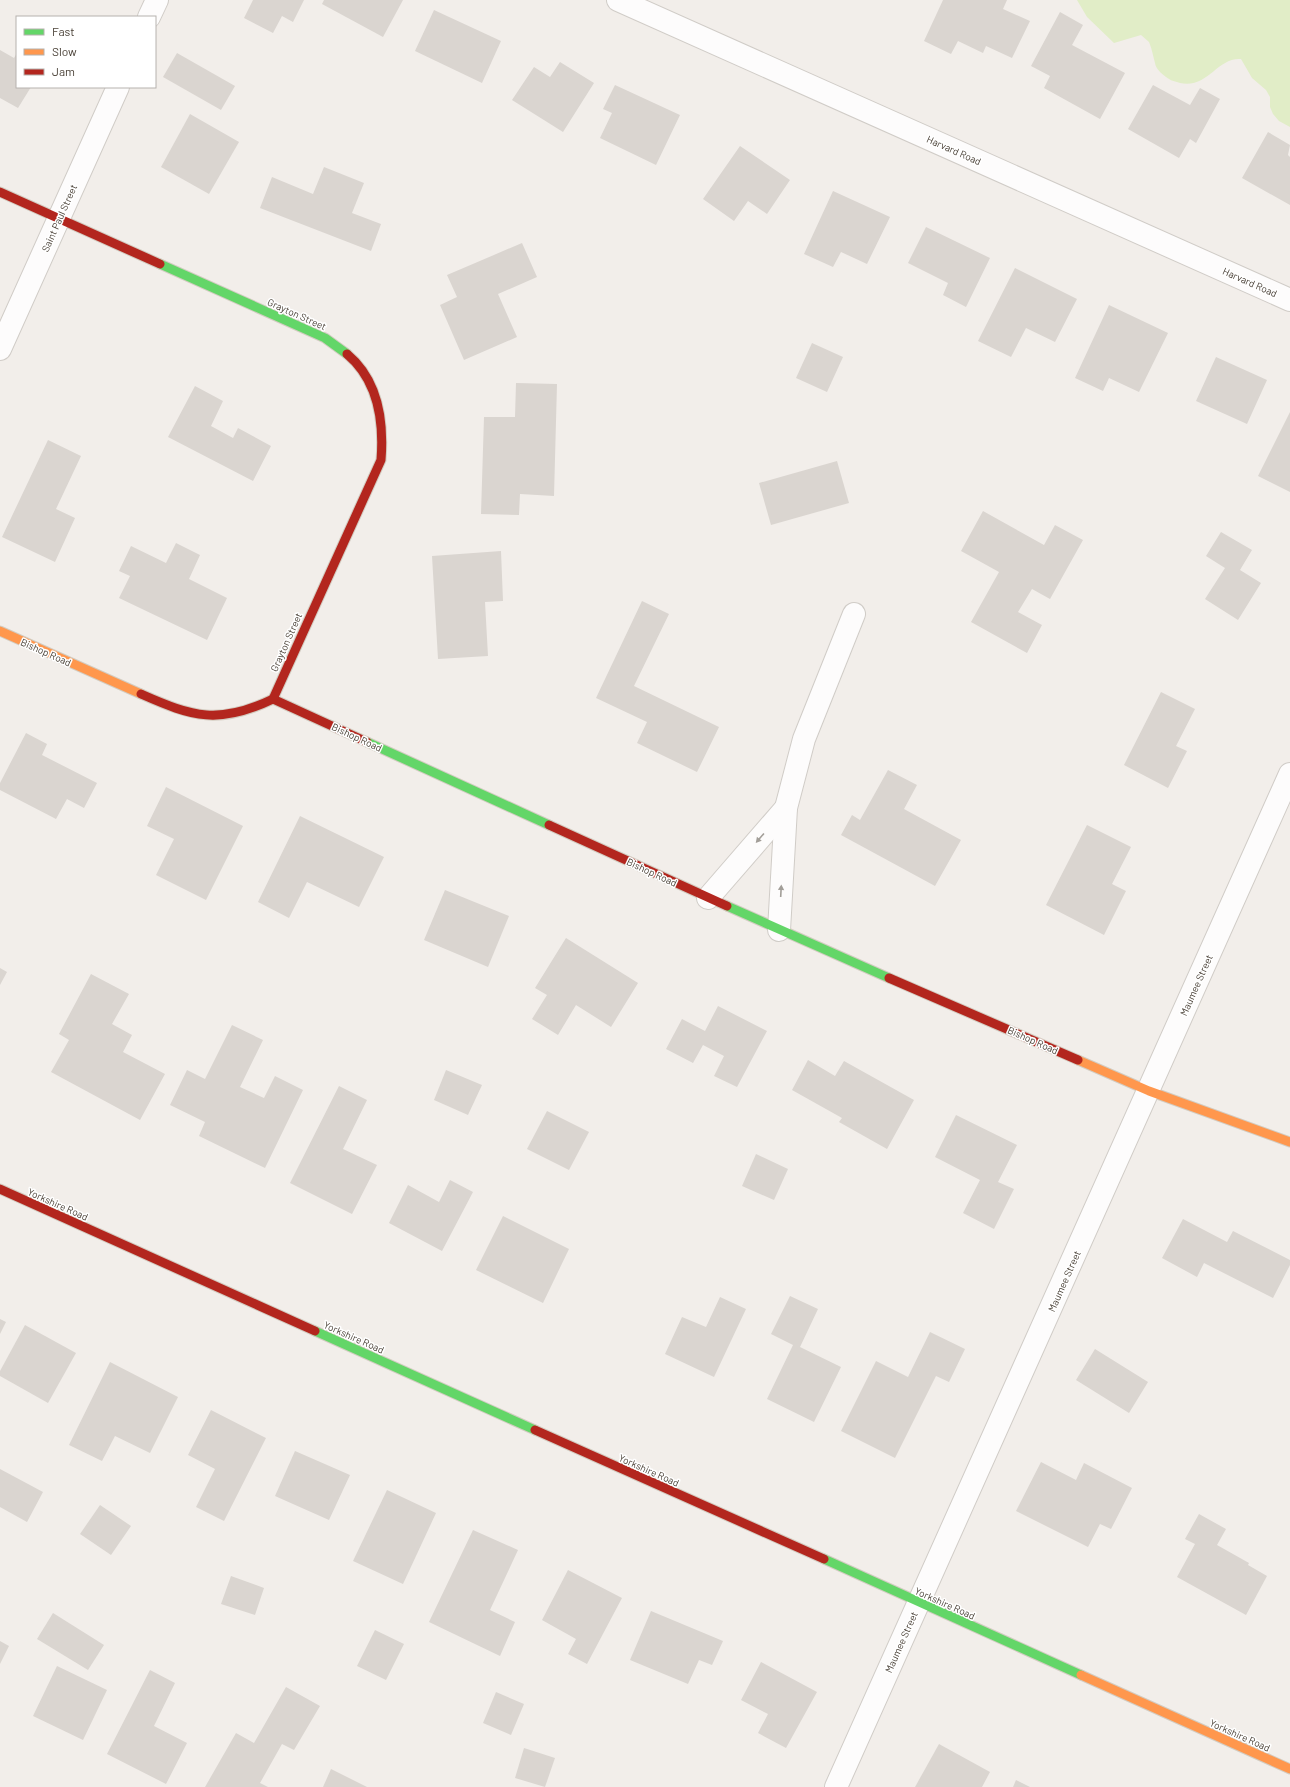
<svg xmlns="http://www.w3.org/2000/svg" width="1290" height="1787" viewBox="0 0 1290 1787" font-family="Barlow,sans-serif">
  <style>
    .green { fill: #e1edc7 }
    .building { fill: #dad5d0 }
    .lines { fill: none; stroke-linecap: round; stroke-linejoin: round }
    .street-casing { stroke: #d0ccc7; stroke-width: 24 }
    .fast-casing { stroke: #d3ccc1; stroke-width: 11 }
    .slow-casing { stroke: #d3ccc1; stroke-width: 11 }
    .jam-casing { stroke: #d3ccc1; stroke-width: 11 }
    .street { stroke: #fdfcfc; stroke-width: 22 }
    .fast { stroke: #63d668; stroke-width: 9 }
    .slow { stroke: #ff974d; stroke-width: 9 }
    .jam { stroke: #b3261e; stroke-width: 9 }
    .oneway { fill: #a29e98 }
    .labels { text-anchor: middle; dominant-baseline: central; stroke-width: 3; stroke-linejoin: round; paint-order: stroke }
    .street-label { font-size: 10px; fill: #483f35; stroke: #fff }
  </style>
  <rect width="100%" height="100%" fill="#f2eeea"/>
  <path class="green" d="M1077,0H1290V127L1279,121L1273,114L1270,107V97L1266,90L1252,78L1241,59C1217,57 1208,89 1180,83C1174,81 1171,81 1166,77C1161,73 1156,69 1155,63C1153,56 1152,49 1149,42L1141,35L1114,43L1087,17Z"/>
  <g class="building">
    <polygon points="253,0 304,0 293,22 282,16 273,33 244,18"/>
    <polygon points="324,0 403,0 383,37 322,4"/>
    <polygon points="943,0 1007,0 1003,9 1030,21 1012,58 986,46 983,53 958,41 951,54 924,41"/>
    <polygon points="434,10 501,41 482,83 415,51"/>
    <polygon points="1060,12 1083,25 1072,45 1125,73 1100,119 1044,88 1050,76 1031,66"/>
    <polygon points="0,50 14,58 17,53 17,87 31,87 18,108 0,98"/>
    <polygon points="177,53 235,86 221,110 163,77"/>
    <polygon points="560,62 594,83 563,132 512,100 534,67 550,77"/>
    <polygon points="615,85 680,115 656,165 600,138 612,113 603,109"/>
    <polygon points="1153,85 1190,105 1200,88 1220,99 1196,143 1190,139 1179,158 1128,129"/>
    <polygon points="190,114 239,142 209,194 161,167"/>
    <polygon points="1268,132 1290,145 1288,155 1290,157 1290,205 1242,178"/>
    <polygon points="740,146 790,180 767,214 748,201 734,221 703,199"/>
    <polygon points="324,167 364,183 352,213 381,224 371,251 260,208 272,177 313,194"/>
    <polygon points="833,191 890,217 867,264 841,252 833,267 804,254"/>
    <polygon points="926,227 990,258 966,307 943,295 948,283 908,263"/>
    <polygon points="522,243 537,277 498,294 517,337 464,360 440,305 457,297 447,275"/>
    <polygon points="1015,268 1077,299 1055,342 1026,328 1011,357 978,341"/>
    <polygon points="1109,305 1168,333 1139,392 1109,378 1103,391 1075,378"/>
    <polygon points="812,343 843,357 827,392 796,378"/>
    <polygon points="1216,357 1267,380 1247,424 1196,401"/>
    <polygon points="516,383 557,384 554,496 520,494 519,515 481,514 484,417 515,417"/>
    <polygon points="195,386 223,401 211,426 233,438 238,428 271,446 253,481 168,437"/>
    <polygon points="1290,412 1290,492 1258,476"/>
    <polygon points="48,440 81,456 56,509 75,518 55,562 2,537"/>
    <polygon points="837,461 849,503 771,525 759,483"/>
    <polygon points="983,511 1044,545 1055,525 1083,540 1050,599 1032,589 1018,612 1042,625 1027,653 971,622 999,572 961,551"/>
    <polygon points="1221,532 1252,550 1240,570 1261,583 1238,620 1205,599 1225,568 1206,556"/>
    <polygon points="176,543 200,555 189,579 227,598 207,640 119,598 130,576 119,571 131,546 166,563"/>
    <polygon points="501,551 503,601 485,602 488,656 438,659 432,556"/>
    <polygon points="642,601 669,614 634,686 719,727 697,772 637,743 647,722 596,698"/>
    <polygon points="1161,692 1195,709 1176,746 1187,751 1168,788 1124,765"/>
    <polygon points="26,733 47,744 42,755 97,783 84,808 67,799 56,819 0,790 0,783"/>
    <polygon points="888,770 917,785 904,809 961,840 935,886 841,835 852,815 860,820"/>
    <polygon points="166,787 243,826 206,900 156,875 174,839 147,826"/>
    <polygon points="300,816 384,857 359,907 307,882 289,918 258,902"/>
    <polygon points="1087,825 1131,847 1112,884 1126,891 1104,935 1046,905"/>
    <polygon points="445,890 509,916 488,967 424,940"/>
    <polygon points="566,938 638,983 611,1027 576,1005 558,1035 532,1019 547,995 535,988"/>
    <polygon points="0,968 7,972 0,985"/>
    <polygon points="91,974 129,994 112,1024 132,1035 123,1052 165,1074 140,1120 51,1072 69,1040 59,1034"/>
    <polygon points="718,1006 767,1031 737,1087 714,1076 724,1056 703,1045 693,1063 666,1049 682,1019 705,1031"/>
    <polygon points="232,1025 263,1040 240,1087 264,1098 275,1076 303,1090 265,1168 199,1136 205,1122 170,1105 187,1070 205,1079"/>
    <polygon points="808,1060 835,1076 844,1061 914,1100 887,1149 839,1122 842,1118 792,1090"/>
    <polygon points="446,1070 482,1085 468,1115 434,1100"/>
    <polygon points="339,1086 367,1100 343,1149 377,1165 352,1214 290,1183"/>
    <polygon points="547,1111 589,1132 569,1170 527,1149"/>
    <polygon points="956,1115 1017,1145 998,1182 1014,1189 994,1229 963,1213 980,1180 935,1157"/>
    <polygon points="756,1154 788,1169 774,1200 742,1186"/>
    <polygon points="450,1180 473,1192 442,1251 389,1223 408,1185 439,1202"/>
    <polygon points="503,1216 569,1249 543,1303 476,1270"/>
    <polygon points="1183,1219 1227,1242 1233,1231 1290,1260 1290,1265 1273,1298 1204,1263 1197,1277 1162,1258"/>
    <polygon points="790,1296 818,1309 800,1347 841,1367 814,1422 767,1399 793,1345 771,1334"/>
    <polygon points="720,1297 746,1309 714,1377 665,1354 682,1317 706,1327"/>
    <polygon points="0,1319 6,1322 0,1334"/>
    <polygon points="25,1325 76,1353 48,1403 0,1376 0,1371"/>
    <polygon points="930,1332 965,1349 949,1382 936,1376 895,1458 841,1431 876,1361 908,1377"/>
    <polygon points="1095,1349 1148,1382 1129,1413 1076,1380"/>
    <polygon points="110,1362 178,1397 150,1453 115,1436 102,1461 69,1445"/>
    <polygon points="211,1410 266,1438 224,1521 196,1507 215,1469 188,1455"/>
    <polygon points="295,1451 350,1475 329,1520 275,1496"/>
    <polygon points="1041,1462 1076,1480 1084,1463 1132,1488 1111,1529 1100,1524 1088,1547 1016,1511"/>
    <polygon points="0,1469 43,1492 27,1522 0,1507"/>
    <polygon points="387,1490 436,1513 403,1584 353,1561"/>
    <polygon points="100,1505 131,1526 111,1555 80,1534"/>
    <polygon points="1199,1514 1226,1529 1217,1545 1249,1563 1248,1565 1267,1576 1246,1615 1177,1577 1195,1544 1185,1539"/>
    <polygon points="473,1530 518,1550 490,1610 515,1622 500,1656 429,1622"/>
    <polygon points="568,1570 622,1598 587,1664 568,1654 576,1639 542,1620"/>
    <polygon points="231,1576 264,1588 255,1615 221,1604"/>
    <polygon points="651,1611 723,1641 712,1665 699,1660 688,1684 630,1660"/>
    <polygon points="53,1613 104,1645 88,1670 37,1639"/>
    <polygon points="375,1630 404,1644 386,1680 357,1666"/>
    <polygon points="0,1641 9,1646 0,1664"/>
    <polygon points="761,1662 817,1692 786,1748 758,1733 768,1714 741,1700"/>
    <polygon points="57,1666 107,1690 83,1740 33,1716"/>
    <polygon points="150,1670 175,1683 154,1726 187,1743 166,1784 107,1754"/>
    <polygon points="286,1687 320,1706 294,1750 282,1744 260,1783 268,1787 205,1787 236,1733 254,1743"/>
    <polygon points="496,1692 524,1704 511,1735 483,1723"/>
    <polygon points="939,1744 990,1772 982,1787 915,1787"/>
    <polygon points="524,1748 555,1758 545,1787 515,1778"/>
    <polygon points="331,1769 367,1787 323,1787"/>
    <polygon points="1016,1780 1030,1787 1013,1787"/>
  </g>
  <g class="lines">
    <g class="street-casing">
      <g id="street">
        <polyline points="618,0 1290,300"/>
        <polyline points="149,17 157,0"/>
        <polyline points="0,349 118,87"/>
        <polyline points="708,898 786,808"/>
        <polyline points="779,930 786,808 804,739 854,614"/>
        <polyline points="836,1787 1290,774"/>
      </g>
    </g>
    <g class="fast-casing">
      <g id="fast">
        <polyline points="160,264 325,338 347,354"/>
        <polyline points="367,742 549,825"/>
        <polyline points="727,906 889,978"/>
        <polyline points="315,1331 535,1430"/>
        <polyline points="824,1559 1081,1675"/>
      </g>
    </g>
    <g class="slow-casing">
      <g id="slow">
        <polyline points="0,631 141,694"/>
        <polyline points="1078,1060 1149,1091 1290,1142"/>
        <polyline points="1081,1675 1290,1769"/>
      </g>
    </g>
    <g class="jam-casing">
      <g id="jam">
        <polyline points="0,192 160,264"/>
        <path d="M141,694C193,717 219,725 273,699L367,742"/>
        <path d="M273,699L381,460C384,422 378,380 347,354"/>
        <polyline points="549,825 727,906"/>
        <polyline points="889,978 1078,1060"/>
        <polyline points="0,1189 315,1331"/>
        <polyline points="535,1430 824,1559"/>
      </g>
    </g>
    <use href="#street" class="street"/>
    <use href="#fast" class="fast"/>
    <use href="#slow" class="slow"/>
    <use href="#jam" class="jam"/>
  </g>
  <defs><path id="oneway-solid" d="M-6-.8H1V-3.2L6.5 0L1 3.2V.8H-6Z"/></defs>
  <g class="oneway">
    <use href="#oneway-solid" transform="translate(760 838) rotate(131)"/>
    <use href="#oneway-solid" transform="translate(781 891) rotate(-87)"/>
  </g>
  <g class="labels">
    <g class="street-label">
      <text transform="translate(954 150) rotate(24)">Harvard Road</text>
      <text transform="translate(59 218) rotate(-66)">Saint Paul Street</text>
      <text transform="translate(1250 282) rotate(24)">Harvard Road</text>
      <text transform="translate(297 314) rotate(24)">Grayton Street</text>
      <text transform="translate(286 642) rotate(-66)">Grayton Street</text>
      <text transform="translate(46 652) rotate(24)">Bishop Road</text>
      <text transform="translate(357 737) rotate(25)">Bishop Road</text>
      <text transform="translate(652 872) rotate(25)">Bishop Road</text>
      <text transform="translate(1196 985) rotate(-66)">Maumee Street</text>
      <text transform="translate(1033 1040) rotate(24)">Bishop Road</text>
      <text transform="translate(58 1204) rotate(24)">Yorkshire Road</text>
      <text transform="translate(1064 1281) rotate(-66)">Maumee Street</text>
      <text transform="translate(354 1337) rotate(24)">Yorkshire Road</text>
      <text transform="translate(649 1470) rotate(24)">Yorkshire Road</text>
      <text transform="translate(945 1603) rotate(24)">Yorkshire Road</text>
      <text transform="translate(901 1642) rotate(-66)">Maumee Street</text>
      <text transform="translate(1240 1735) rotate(24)">Yorkshire Road</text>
    </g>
  </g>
  <rect x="16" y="16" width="140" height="72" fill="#ffffff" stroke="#b6b2ae"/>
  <rect x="24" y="29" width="20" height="6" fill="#63d668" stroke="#b6b2ae"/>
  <text x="52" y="36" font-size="12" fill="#483f35">Fast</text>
  <rect x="24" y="49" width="20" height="6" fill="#ff974d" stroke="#b6b2ae"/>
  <text x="52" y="56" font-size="12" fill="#483f35">Slow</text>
  <rect x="24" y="69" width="20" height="6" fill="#b3261e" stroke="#b6b2ae"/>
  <text x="52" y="76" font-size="12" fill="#483f35">Jam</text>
</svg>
